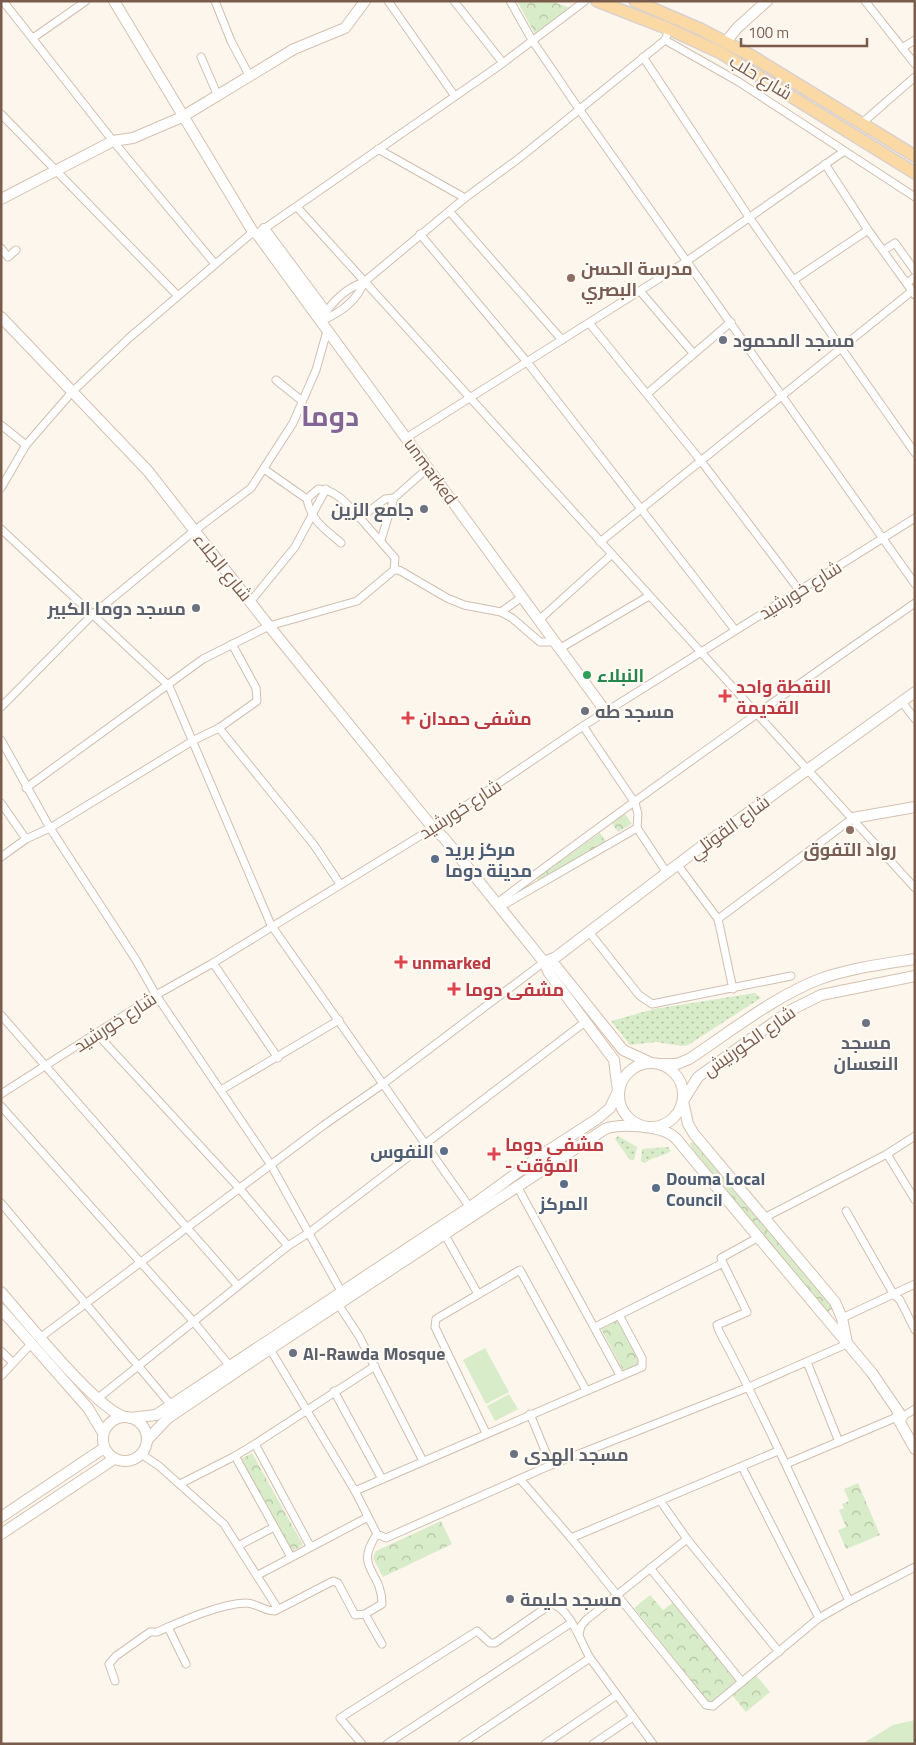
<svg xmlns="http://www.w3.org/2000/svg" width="916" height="1745" viewBox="0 0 916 1745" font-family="'Titillium Web',Cairo,sans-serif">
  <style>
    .park { fill: url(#park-crowns) }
    .garden { fill: url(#garden-dots) }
    .pitch { fill: #d8ecc9 }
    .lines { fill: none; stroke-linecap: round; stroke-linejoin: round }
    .street-casing { stroke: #d1beb0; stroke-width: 9 }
    .secondary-casing { stroke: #d6c0b0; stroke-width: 12 }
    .primary-casing { stroke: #dad1cd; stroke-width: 14 }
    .street { stroke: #fff; stroke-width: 7 }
    .secondary { stroke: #fff; stroke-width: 10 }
    .primary { stroke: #fbd9a5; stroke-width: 11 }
    .education-dot { fill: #8d6e63; stroke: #fffaf3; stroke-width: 2 }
    .worship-dot { fill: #6b7280; stroke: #fffaf3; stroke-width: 2 }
    .leisure-dot { fill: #2e9e5b; stroke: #fffaf3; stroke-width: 2 }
    .health-dot { fill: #e0444e; stroke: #fffaf3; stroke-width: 2 }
    .service-dot { fill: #5c6f8a; stroke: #fffaf3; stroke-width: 2 }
    .labels { text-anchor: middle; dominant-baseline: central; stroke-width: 4.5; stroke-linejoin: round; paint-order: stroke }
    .street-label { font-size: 18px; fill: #7a5c4d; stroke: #fffaf3 }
    .education-label { font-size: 18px; font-weight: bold; fill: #785e54; stroke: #fffaf3; text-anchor: start }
    .worship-label { font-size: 18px; font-weight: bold; fill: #5b616d; stroke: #fffaf3; text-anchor: start }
    .leisure-label { font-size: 18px; font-weight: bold; fill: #27864d; stroke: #fffaf3; text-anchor: start }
    .health-label { font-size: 18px; font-weight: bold; fill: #be3a42; stroke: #fffaf3; text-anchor: start }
    .service-label { font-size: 18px; font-weight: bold; fill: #4e5e75; stroke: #fffaf3; text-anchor: start }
    .town-label { font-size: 28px; font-weight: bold; fill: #846695; stroke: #fffaf3 }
  </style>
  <defs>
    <pattern id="park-crowns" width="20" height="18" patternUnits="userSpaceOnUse" patternTransform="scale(1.25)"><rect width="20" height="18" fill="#d8ecc9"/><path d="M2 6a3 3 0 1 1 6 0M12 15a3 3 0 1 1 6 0" fill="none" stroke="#b4c2a5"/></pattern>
    <pattern id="garden-dots" width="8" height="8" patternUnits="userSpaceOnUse" patternTransform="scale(1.25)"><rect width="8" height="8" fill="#d8ecc9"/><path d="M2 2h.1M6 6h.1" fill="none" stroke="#b4c2a5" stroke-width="1.8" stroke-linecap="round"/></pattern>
  </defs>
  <rect width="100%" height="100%" fill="#fdf6ec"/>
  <g class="park">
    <polygon points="517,1 551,1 570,8 535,34"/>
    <polygon points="623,811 632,824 618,832 610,820"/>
    <polygon points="600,833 607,843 539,882 536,878"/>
    <polygon points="693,1141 834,1307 828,1312 695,1154 690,1144"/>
    <polygon points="619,1320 639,1362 637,1366 624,1372 601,1329"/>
    <polygon points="252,1453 303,1545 290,1553 239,1460"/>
    <polygon points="858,1483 880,1535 846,1549 838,1530 846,1527 839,1510 844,1508 842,1504 849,1501 844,1489"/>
    <polygon points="441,1521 452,1544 383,1577 373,1558 376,1551"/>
    <polygon points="650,1595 663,1610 674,1602 738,1681 710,1704 634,1608"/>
    <polygon points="756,1675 770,1692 746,1712 732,1695"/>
  </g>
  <g class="garden">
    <polygon points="755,993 761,998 688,1045 682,1046 656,1042 630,1045 611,1021 654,1009"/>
    <polygon points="618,1136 637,1147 634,1160 630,1160 615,1139"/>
    <path d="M668,1147L671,1151C663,1157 653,1156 645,1163L641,1161L642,1149Z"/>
  </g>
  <g class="pitch">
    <polygon points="485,1348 509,1392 486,1404 463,1360"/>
    <polygon points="509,1394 518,1409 495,1421 487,1406"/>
    <polygon points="915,1720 915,1744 862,1744 893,1725"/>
  </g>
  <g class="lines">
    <g class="street-casing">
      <g id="street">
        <polyline points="3,1 113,141 215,264"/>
        <polyline points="215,1 231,41 249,75"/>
        <polyline points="388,1 454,95"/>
        <polyline points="454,1 503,63"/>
        <polyline points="510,1 532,40 579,109 915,584"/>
        <polyline points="865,1 915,64"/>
        <polyline points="33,38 86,1"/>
        <polyline points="665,40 739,82 915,197"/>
        <polyline points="902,48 915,40"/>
        <polyline points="201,57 218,96"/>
        <polyline points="643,57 749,217 915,453"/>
        <polyline points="1,114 178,296"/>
        <polyline points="862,123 915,77"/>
        <polyline points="378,149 465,198"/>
        <polyline points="825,164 868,230 915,295"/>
        <polyline points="297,207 915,888"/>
        <polyline points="450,212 562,340"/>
        <polyline points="261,231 503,63 585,1"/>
        <polyline points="420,234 527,362 735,630"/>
        <polyline points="1,248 8,257 16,250"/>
        <polyline points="884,250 895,243 915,271"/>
        <polyline points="795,279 868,230"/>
        <polyline points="907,283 915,277"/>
        <polyline points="640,291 693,353"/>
        <path d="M322,318C332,302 346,288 364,282L465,198L522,156L665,40L670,28"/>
        <path d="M321,321C340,313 357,301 364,282"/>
        <polyline points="590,324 701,461 799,590"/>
        <polyline points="276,380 302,401"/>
        <polyline points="648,393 731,322"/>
        <polyline points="1,425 26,445"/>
        <polyline points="406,438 687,261 843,152"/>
        <path d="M264,469L307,499L318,489C336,489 348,505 360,518L385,499L394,498L381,540"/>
        <polyline points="1,488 26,445 72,392 129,338 253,232"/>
        <polyline points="394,498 428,468"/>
        <path d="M307,499C311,521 325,529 341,543"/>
        <polyline points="360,518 395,558 394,570"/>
        <polyline points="1,529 169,686 271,925 471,1209"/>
        <polyline points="600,542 912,291"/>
        <polyline points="251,601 295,547 326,489"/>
        <polyline points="501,612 522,597"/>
        <polyline points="539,620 611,555"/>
        <polyline points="559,649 649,596"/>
        <polyline points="902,702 915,719"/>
        <polyline points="1,707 92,615 194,531 251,488 293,423 316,370 327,331"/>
        <polyline points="219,728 314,845 340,884"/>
        <polyline points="1,740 50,828 136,960 156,995 271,1165 341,1291"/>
        <polyline points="26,788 203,659 269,626 357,601 394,570 399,570 447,598 464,605 501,612 512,618 540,642 555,642"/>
        <polyline points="1,803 26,839"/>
        <polyline points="637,828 667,873"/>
        <polyline points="1,857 26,839 50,828 194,740 219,728 257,701 256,688 232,644"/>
        <polyline points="677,864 718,919 733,989"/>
        <path d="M497,903C634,800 774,701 915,603"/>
        <polyline points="500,907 637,828 638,814 635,803 583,726"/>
        <polyline points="718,919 853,818"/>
        <polyline points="589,932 639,995 652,1004 791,976"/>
        <polyline points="213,963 278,1058"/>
        <polyline points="1,1015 238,1286"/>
        <polyline points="97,1034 239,1188 288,1246"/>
        <polyline points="221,1090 339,1020"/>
        <polyline points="1,1094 156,995 213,963 433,828 583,726 915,518"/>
        <polyline points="1,1106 193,1321 229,1365"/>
        <polyline points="887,1154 915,1200"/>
        <polyline points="517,1186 620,1375"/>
        <polyline points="1,1203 171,1405"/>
        <polyline points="846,1211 894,1295 900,1300 915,1330"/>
        <polyline points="764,1218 887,1154 915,1136"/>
        <polyline points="445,1235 478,1294"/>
        <polyline points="723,1263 721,1258 759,1237"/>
        <polyline points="338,1304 359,1336 423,1461"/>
        <polyline points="842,1318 915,1284"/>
        <polyline points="41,1337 324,1125 383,1084 544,962"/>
        <polyline points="270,1349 355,1491 377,1534 386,1538 551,1465 749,1387 847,1344"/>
        <polyline points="1,1351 12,1362"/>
        <polyline points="807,1362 839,1442"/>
        <polyline points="1,1376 32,1343"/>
        <polyline points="334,1391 382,1479"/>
        <polyline points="97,1399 288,1246 310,1232 585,1022"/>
        <polyline points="530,1414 551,1465"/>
        <polyline points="902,1417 915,1409"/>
        <polyline points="486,1433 435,1327 436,1319 520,1270 586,1390"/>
        <polyline points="255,1444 375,1366"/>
        <polyline points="141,1454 159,1466 224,1524 278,1609"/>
        <polyline points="786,1464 897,1417"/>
        <polyline points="742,1467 819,1618"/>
        <path d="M520,1479L571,1538L706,1705L713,1706L819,1618L849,1601C807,1510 766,1419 719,1331L717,1325L747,1312L723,1263L595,1327"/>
        <polyline points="180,1484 235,1456"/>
        <polyline points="355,1491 642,1367 642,1358 619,1315"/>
        <polyline points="661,1502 687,1539 779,1652"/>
        <polyline points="571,1538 778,1451"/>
        <polyline points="240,1545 274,1527"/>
        <polyline points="291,1557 235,1456 255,1444 310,1546"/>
        <polyline points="650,1568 742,1682"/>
        <polyline points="258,1575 368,1517"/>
        <polyline points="849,1601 915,1567"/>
        <polyline points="365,1614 382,1644"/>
        <polyline points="168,1627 186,1664"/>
        <polyline points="579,1634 581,1626 586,1620 687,1539"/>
        <path d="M115,1681L109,1664L116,1656L150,1632H157C182,1621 219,1604 246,1603C256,1603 264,1611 275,1611L333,1581L338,1583L355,1615L365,1614L382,1604C382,1570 353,1569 377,1534"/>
        <path d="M362,1744L340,1718L477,1631L490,1643H495L551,1604C570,1607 581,1643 590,1658L653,1744"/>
        <polyline points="387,1744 571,1623"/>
        <polyline points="462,1744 590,1658"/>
        <polyline points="545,1744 617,1695"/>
        <polyline points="593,1744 633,1717"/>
      </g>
    </g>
    <g class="secondary-casing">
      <g id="secondary">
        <polyline points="114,1 253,232 257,234 606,712"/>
        <polyline points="726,42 737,28 767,1"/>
        <polyline points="1,199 113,141 133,138 182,117 294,49 345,28 365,1"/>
        <polyline points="264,229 322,307 321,321"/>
        <polyline points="1,317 148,471 269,626 433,828 444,838 544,962 549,973 614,1060 618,1091 610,1108 597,1119 543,1154 470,1207 156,1415 130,1418"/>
        <polyline points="853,818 915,807"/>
        <polyline points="544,962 556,957 702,846 915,692"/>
        <polyline points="544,962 555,965 623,1050 649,1062"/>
        <circle cx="651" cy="1095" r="32"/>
        <path d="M661,1064H677L689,1059C730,1032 775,996 820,979C851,968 883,964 915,959"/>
        <path d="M1,1292C24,1318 97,1410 125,1417"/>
        <polyline points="1,1309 88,1408 103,1433"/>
        <polyline points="847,1343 842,1318 835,1302 694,1134 688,1124 683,1101 698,1077 791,1010 821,995 915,976"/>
        <circle cx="125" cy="1439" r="22"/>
        <path d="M147,1440L168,1418L270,1349L605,1129C620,1123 658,1126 672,1135C676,1138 680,1143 683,1147L872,1373L902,1417H897L915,1449"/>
        <polyline points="1,1517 104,1448"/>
        <polyline points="1,1534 114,1459"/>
      </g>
    </g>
    <g class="primary-casing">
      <g id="primary">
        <polyline points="597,1 669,29 721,53 915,173"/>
        <polyline points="635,1 700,29 750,55 915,156"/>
      </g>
    </g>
    <use href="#street" class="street"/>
    <use href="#secondary" class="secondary"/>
    <use href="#primary" class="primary"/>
  </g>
  <g class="education-dot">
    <circle cx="571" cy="278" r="5"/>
    <circle cx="850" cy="830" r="5"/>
  </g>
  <g class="worship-dot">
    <circle cx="723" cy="340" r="5"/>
    <circle cx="424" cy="509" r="5"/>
    <circle cx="196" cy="608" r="5"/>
    <circle cx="585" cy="711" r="5"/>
    <circle cx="866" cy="1023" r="5"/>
    <circle cx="293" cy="1353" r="5"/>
    <circle cx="514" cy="1454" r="5"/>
    <circle cx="510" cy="1599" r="5"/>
  </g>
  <circle class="leisure-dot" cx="587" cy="675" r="5"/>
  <g class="health-dot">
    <path d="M722.5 688.5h5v5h5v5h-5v5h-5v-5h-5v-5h5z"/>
    <path d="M405.5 710.5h5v5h5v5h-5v5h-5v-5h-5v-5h5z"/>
    <path d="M398.5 954.5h5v5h5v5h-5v5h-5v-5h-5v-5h5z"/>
    <path d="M451.5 981.5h5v5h5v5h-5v5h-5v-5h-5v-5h5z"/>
    <path d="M491.5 1146.5h5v5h5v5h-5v5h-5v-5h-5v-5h5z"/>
  </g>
  <g class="service-dot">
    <circle cx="435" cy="859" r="5"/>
    <circle cx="444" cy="1151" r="5"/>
    <circle cx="564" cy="1184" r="5"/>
    <circle cx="656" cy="1188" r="5"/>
  </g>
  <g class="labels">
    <g class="street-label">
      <text transform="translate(761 77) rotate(31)">شارع حلب</text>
      <text transform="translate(431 471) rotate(54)">unmarked</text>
      <text transform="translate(223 567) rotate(51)">شارع الجلاء</text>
      <text transform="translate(800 590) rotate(-32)">شارع خورشيد</text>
      <text transform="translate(460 809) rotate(-33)">شارع خورشيد</text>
      <text transform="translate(729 827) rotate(-36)">شارع القوتلي</text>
      <text transform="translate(115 1022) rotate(-33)">شارع خورشيد</text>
      <text transform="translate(749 1041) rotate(-35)">شارع الكورنيش</text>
    </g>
    <g class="education-label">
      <text x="581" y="268">مدرسة الحسن<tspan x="581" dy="21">البصري</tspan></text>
      <text x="850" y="849" text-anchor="middle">رواد التفوق</text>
    </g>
    <g class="worship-label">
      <text x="733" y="340">مسجد المحمود</text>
      <text x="414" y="509" text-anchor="end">جامع الزين</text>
      <text x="186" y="608" text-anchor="end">مسجد دوما الكبير</text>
      <text x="595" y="711">مسجد طه</text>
      <text x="866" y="1042" text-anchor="middle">مسجد<tspan x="866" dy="21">النعسان</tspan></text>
      <text x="303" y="1353">Al-Rawda Mosque</text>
      <text x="524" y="1454">مسجد الهدى</text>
      <text x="520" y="1599">مسجد حليمة</text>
    </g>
    <g class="leisure-label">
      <text x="597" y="675">النبلاء</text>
    </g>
    <g class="health-label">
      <text x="736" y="686">النقطة واحد<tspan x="736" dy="21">القديمة</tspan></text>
      <text x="419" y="718">مشفى حمدان</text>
      <text x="412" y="962">unmarked</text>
      <text x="465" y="989">مشفى دوما</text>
      <text x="505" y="1144">مشفى دوما<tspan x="505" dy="21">- المؤقت</tspan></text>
    </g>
    <g class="service-label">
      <text x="445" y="849">مركز بريد<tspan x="445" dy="21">مدينة دوما</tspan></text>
      <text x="434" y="1151" text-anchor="end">النفوس</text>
      <text x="666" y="1178">Douma Local<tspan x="666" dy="21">Council</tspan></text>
      <text x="564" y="1203" text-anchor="middle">المركز</text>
    </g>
    <g class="town-label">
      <text x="330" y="415">دوما</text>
    </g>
  </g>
  <rect width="916" height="1745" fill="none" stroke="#7a5c4d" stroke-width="5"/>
  <path d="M741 38v8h126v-8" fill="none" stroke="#7a5c4d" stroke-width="2.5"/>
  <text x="748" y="38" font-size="15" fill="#7a5c4d" stroke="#fffaf3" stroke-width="4" paint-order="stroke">100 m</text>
</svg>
